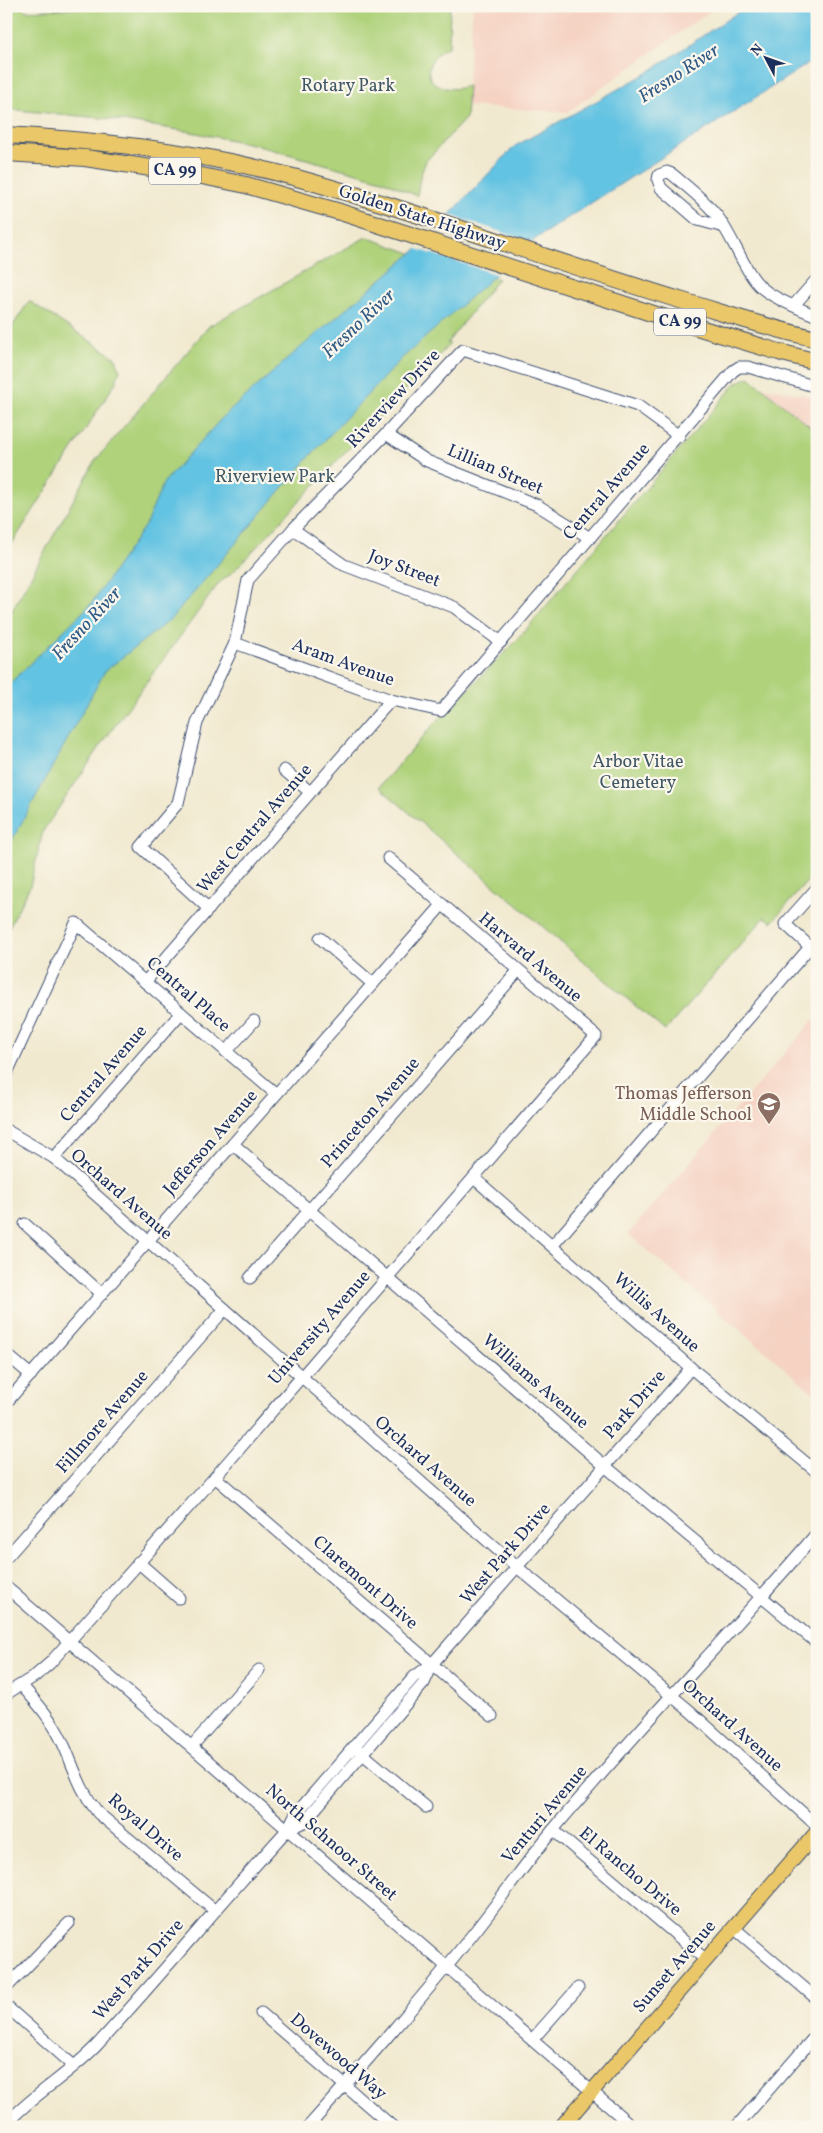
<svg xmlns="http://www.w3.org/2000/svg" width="823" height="2133" viewBox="0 0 823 2133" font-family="Vollkorn,serif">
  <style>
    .built { fill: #f5d2c2 }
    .green { fill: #afd27a; stroke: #65806c }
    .water { fill: #63c3e2; stroke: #3f79a0 }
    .pier { fill: #f1e9cf }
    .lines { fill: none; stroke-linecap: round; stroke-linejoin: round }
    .minor-casing { stroke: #3b4b6f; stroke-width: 13 }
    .major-casing { stroke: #3b4b6f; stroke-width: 16 }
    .highway-casing { stroke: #3b4b6f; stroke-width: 18 }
    .minor { stroke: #fff; stroke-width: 11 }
    .major { stroke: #eac769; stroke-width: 14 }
    .highway { stroke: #eac769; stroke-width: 16 }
    .labels { text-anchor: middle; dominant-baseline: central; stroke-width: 4.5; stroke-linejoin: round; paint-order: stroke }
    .shield { fill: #fbf7ec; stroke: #5e6b89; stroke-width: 1 }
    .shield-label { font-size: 16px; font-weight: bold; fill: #1b2f5e }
    .park-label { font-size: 18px; fill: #405865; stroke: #fbf7ec }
    .street-label { font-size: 18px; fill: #1b2f5e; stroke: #fbf7ec }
    .education-label { font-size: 18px; fill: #785e54; stroke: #fbf7ec; text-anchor: end }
    .water-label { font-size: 19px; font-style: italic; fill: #315b86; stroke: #fbf7ec }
  </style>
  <rect width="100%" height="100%" fill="#fbf7ec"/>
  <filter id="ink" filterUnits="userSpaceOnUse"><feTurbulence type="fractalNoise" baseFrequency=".02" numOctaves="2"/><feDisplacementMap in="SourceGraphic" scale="10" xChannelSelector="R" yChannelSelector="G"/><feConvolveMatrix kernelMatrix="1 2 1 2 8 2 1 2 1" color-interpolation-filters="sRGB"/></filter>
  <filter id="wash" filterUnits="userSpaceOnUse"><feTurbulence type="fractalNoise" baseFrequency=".0096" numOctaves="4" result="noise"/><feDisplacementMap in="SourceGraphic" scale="20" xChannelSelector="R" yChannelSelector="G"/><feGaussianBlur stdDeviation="1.12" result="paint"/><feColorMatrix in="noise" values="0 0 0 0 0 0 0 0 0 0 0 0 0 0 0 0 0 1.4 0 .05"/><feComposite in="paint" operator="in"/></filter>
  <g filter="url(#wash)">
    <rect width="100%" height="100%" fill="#f1e9cf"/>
    <g class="built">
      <polygon points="473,6 717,6 568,112 466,106"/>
      <polygon points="761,386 817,398 817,433"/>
      <polygon points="817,1016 817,1396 628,1234"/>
    </g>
    <g class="green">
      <path d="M6,6H22L26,11L121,6H450L449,46C412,66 430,98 468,86L466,118L426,161L420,177L417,196L382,180L252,144L191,132L110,119L6,109Z"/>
      <polygon points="366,237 442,264 498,279 447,343 450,344 354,443 234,571 219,583 106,738 43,831 30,886 6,933 6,621 95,461 209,326"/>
      <polygon points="29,301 116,358 120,370 116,382 6,553 6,336"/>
      <polygon points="749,377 817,432 817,870 772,922 765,917 665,1031 379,787 432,726 517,640 736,383"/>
    </g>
    <polygon class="water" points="747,6 817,6 817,58 538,237 401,359 311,455 172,618 105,671 6,851 6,687 91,604 146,524 164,482 222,418 293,354 417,249 515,146 649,72"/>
    <polygon class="pier" points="447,214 535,243 499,275 414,248"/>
  </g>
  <g filter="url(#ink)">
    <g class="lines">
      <g class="minor-casing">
        <g id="minor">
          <path d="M724,227L698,220L661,188L658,180L659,175L667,172L672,174C687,187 705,200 717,216C732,235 746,275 762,288C773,298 802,310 817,316"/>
          <polyline points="794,305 817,279"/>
          <polyline points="386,434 427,461 537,505 590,538"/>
          <polyline points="293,529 344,565 454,607 501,642"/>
          <polyline points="235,643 391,700 441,711 733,371 739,367 748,367 817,387"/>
          <polyline points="284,770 310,792"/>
          <polyline points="817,888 785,924 817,953"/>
          <polyline points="209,909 141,847 178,803 197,723 235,643 248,580 293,529 386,434 463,350 638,406 679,436"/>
          <polyline points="320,938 373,984"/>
          <polyline points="145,982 391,700"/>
          <polyline points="226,1052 254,1021"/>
          <polyline points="6,1075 76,923 276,1094"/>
          <polyline points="6,1130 54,1158 517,1567 690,1711 817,1826"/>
          <polyline points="233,1144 605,1466 817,1643"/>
          <polyline points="54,1158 181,1013"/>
          <polyline points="474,1178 691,1368 817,1472"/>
          <polyline points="25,1224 102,1294"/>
          <polyline points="553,1245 810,947"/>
          <polyline points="250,1278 518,971"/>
          <polyline points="6,1354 31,1375"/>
          <polyline points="6,1403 442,905"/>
          <polyline points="215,1477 492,1716"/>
          <polyline points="6,1558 225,1309"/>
          <polyline points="138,1562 179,1598"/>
          <polyline points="6,1587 633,2127"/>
          <path d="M21,1685C36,1701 50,1717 60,1737C74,1765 78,1788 98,1813L214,1910"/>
          <polyline points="6,1694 35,1676 50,1663 215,1477 596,1036 388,858"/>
          <polyline points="192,1746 259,1670"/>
          <polyline points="357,1749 426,1807"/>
          <polyline points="288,1829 304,1822 424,1683 432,1665"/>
          <polyline points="553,1830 706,1960"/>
          <polyline points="734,1928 817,1999"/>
          <polyline points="6,1988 69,1923"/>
          <polyline points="6,2006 74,2066"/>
          <polyline points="261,2013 393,2127"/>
          <polyline points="532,2040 578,1988"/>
          <path d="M6,2124C33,2094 70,2074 97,2045C162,1974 223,1900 288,1829L295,1815L414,1677L432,1664L691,1368"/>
          <path d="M308,2127C363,2065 418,2003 469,1939C498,1903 524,1865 553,1830C638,1728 731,1634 817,1533"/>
          <polyline points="736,2127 817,2034"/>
        </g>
      </g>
      <g class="major-casing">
        <polyline id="major" points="561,2127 817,1832"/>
      </g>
      <g class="highway-casing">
        <g id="highway">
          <path d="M6,135C105,141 202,152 297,178C427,214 554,262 683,301C727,314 771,329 817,339"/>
          <polyline points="6,153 85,158 197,175 246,185 340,212 660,316 779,352 817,362"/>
        </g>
      </g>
      <use href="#minor" class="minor"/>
      <use href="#major" class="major"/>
      <use href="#highway" class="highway"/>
    </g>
  </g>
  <defs>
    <g id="school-pin" transform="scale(1.25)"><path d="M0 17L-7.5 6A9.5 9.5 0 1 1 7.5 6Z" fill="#8d6e63" stroke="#fbf7ec"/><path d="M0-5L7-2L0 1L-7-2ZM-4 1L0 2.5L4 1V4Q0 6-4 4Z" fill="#fff"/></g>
  </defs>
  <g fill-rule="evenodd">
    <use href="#school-pin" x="769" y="1104"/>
  </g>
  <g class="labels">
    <g class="shield">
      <rect x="149" y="157.5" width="52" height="27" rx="4"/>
      <rect x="654" y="308.5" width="52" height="27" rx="4"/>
    </g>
    <g class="shield-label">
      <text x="175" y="171">CA 99</text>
      <text x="680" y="322">CA 99</text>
    </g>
    <g class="park-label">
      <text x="348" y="86">Rotary Park</text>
      <text x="275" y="477">Riverview Park</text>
      <text x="638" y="762">Arbor Vitae<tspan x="638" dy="21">Cemetery</tspan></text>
    </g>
    <g class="street-label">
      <text transform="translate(422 218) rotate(18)">Golden State Highway</text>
      <text transform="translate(394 399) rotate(-47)">Riverview Drive</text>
      <text transform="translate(495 470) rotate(23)">Lillian Street</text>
      <text transform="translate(607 492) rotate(-49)">Central Avenue</text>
      <text transform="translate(404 569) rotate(21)">Joy Street</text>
      <text transform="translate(343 663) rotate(20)">Aram Avenue</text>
      <text transform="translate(255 829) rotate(-49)">West Central Avenue</text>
      <text transform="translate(530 958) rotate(40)">Harvard Avenue</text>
      <text transform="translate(188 995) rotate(41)">Central Place</text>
      <text transform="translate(104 1074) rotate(-49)">Central Avenue</text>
      <text transform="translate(371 1113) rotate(-49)">Princeton Avenue</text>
      <text transform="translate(211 1143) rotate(-49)">Jefferson Avenue</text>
      <text transform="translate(121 1195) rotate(41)">Orchard Avenue</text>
      <text transform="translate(656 1313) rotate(42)">Willis Avenue</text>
      <text transform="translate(320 1328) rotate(-49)">University Avenue</text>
      <text transform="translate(535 1382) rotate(41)">Williams Avenue</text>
      <text transform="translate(635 1405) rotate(-49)">Park Drive</text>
      <text transform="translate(103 1422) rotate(-49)">Fillmore Avenue</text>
      <text transform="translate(425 1462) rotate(41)">Orchard Avenue</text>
      <text transform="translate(506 1554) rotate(-49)">West Park Drive</text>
      <text transform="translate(365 1583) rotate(41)">Claremont Drive</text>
      <text transform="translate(732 1726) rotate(42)">Orchard Avenue</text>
      <text transform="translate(545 1815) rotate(-50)">Venturi Avenue</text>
      <text transform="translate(145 1828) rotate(41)">Royal Drive</text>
      <text transform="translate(331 1843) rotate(41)">North Schnoor Street</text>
      <text transform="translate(630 1872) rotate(40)">El Rancho Drive</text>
      <text transform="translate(675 1967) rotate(-49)">Sunset Avenue</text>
      <text transform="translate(139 1970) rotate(-49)">West Park Drive</text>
      <text transform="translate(338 2057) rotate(41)">Dovewood Way</text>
    </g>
    <g class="education-label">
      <text x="752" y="1094">Thomas Jefferson<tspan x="752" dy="21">Middle School</tspan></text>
    </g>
    <g class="water-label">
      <text transform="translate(679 74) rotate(-33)">Fresno River</text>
      <text transform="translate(359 324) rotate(-43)">Fresno River</text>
      <text transform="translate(87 624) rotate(-47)">Fresno River</text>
    </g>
  </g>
  <rect width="823" height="2133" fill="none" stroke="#fbf7ec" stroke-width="25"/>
  <g transform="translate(766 58) rotate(311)" stroke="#fbf7ec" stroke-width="4" paint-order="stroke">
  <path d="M0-4L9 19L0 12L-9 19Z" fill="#1b2f5e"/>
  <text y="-8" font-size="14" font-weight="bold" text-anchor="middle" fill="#1b2f5e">N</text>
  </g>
</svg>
